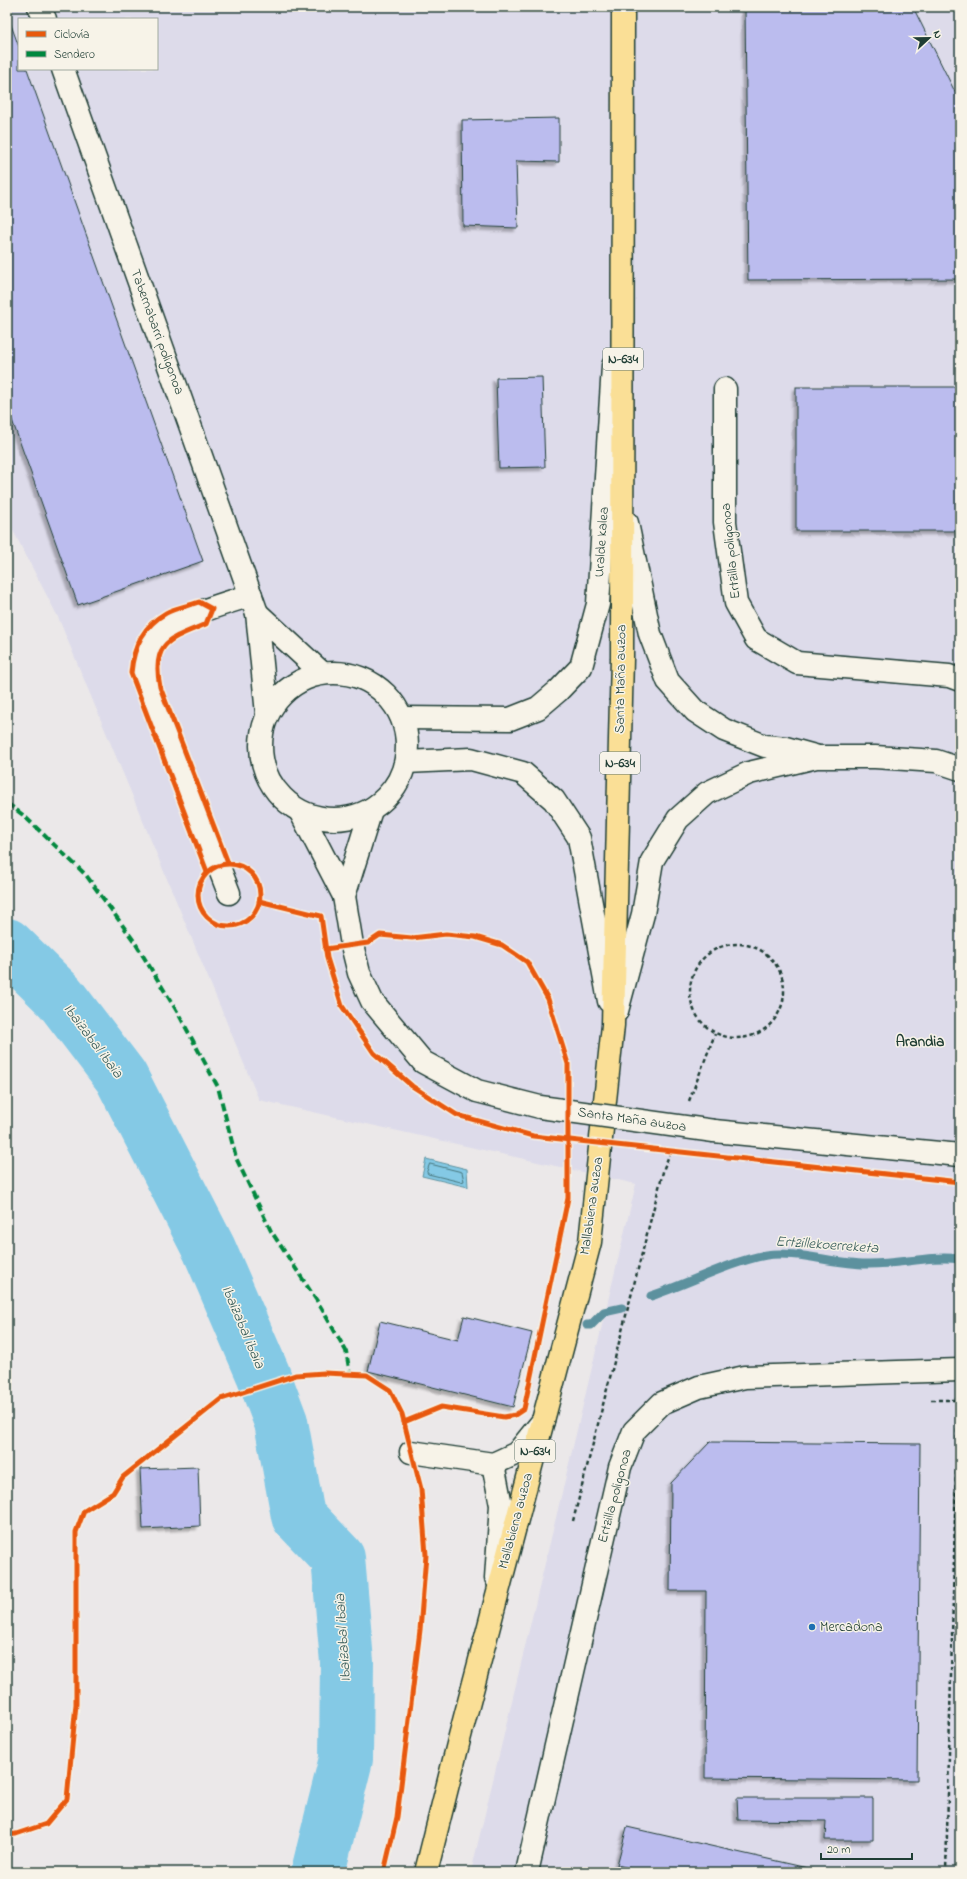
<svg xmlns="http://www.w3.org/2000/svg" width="967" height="1879" viewBox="0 0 967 1879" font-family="'Indie Flower',sans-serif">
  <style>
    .built { fill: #dddbea; fill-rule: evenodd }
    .water { fill: #84c9e5; stroke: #5c919e }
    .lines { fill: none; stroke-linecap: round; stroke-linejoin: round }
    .shore { stroke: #47757b; stroke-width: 1 }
    .stream { stroke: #5c919e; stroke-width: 9 }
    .river { stroke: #84c9e5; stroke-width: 54 }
    .building { fill: #bbbcee; stroke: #1f3d34; filter: url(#shadow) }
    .minor-casing { stroke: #1f3d34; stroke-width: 25 }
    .highway-casing { stroke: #1f3d34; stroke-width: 25 }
    .path { stroke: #1f3d34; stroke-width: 2.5; stroke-dasharray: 4 3; stroke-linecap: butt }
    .minor { stroke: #f7f3e8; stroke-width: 22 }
    .highway { stroke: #fadf96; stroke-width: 22 }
    .minor-bridge-casing { stroke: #1f3d34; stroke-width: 25; stroke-linecap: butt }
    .minor-bridge { stroke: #f7f3e8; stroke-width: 22 }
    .quiet { stroke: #00873e; stroke-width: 4; stroke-dasharray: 8 4; stroke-linecap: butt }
    .cycleway-casing { stroke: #f7f3e8; stroke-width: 8 }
    .cycleway { stroke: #e8590c; stroke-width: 5 }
    .poi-dot { fill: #1f6fb2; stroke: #f7f3e8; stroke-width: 1.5 }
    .labels { text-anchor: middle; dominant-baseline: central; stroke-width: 3; stroke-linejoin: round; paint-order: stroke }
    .shield { fill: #f7f3e8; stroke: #60746a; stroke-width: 1 }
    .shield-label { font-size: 13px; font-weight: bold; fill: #1f3d34 }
    .street-label { font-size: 14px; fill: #1f3d34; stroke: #f7f3e8 }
    .poi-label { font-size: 14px; fill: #1f3d34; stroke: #f7f3e8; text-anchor: start }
    .water-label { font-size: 15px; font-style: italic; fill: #335957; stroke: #f7f3e8 }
    .neighbourhood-label { font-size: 15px; font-weight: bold; fill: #1f3d34; stroke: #f7f3e8 }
  </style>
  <defs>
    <filter id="shadow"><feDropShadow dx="-3.5" dy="3.5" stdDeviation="1" flood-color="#0004"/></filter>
  </defs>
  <rect width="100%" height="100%" fill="#ebe8e9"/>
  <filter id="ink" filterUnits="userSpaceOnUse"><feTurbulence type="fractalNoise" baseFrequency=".025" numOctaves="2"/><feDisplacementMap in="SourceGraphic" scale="8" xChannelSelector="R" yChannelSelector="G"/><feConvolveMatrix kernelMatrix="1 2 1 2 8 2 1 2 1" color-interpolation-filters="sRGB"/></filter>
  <g filter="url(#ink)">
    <path class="built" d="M7,7H960V1872H471L636,1184L259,1100L58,617L7,519ZM19,19H157V69H19Z"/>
    <polygon class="water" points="426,1159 467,1169 468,1187 422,1176"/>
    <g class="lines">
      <polygon class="shore" points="430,1164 462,1172 464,1181 461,1182 428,1174 427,1172"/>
      <g class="stream">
        <path d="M651,1296C690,1283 726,1263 766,1255C794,1250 835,1264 866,1264C898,1265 928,1255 960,1259"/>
        <polyline points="587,1325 591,1325 604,1312 622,1308"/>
      </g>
      <polyline class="river" points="7,945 60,997 121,1077 209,1249 263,1374 281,1422 298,1516 338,1558 347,1662 346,1759 318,1872"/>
    </g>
    <g class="building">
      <polygon points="745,7 913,7 960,102 960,279 748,280"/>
      <polygon points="7,14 19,47 19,69 27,69 203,561 78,605 7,406"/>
      <polygon points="559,118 559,162 516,161 518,228 463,226 462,120"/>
      <polygon points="542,377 545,467 499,468 496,378"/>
      <rect x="796" y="387" width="164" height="144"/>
      <polygon points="464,1316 532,1333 513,1407 368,1371 380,1321 458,1340"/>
      <polygon points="710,1442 920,1444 917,1780 705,1778 706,1591 670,1591 671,1483"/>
      <polygon points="198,1467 200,1526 143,1529 140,1469"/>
      <polygon points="737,1798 873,1798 873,1840 825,1840 826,1821 738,1820"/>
      <polygon points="627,1827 825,1872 645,1872 617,1865"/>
    </g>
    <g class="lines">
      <g class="minor-casing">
        <g id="minor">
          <polyline points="39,7 45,19"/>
          <polyline points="63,69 257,613 267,714"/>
          <polyline points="725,389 725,522 736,603 756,639 797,663 949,676 960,680"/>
          <polyline points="627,523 650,634 668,681 695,711 724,730 765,746 786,748 815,756"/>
          <polyline points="257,613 322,673"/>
          <circle cx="334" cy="746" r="73"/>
          <polyline points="402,718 510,719 538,708 558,691 581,667 598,604 613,366"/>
          <polyline points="406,762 471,759 523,773 554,800 579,838 609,1001"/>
          <polyline points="371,810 344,896 352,945 359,973 372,1001 423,1062 477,1091 540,1107"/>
          <polyline points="301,813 344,896"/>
          <path d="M229,893L145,677C145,665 145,653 152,644C169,617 222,605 251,595"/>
          <polyline points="617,1011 643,914 652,861 678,819 707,793 749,773 816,757 875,757 936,761 960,769"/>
          <polyline points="714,1131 960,1155"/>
          <polyline points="411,1452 493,1464 517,1453 543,1421"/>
          <polyline points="493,1464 501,1505 496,1578"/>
          <polyline points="527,1872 620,1467 634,1431 662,1403 699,1387 745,1377 960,1370"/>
        </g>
      </g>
      <g class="highway-casing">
        <polyline id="highway" points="426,1872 460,1736 590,1242 613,1025 622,658 623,7"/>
      </g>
      <g class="path">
        <circle cx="737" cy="991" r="47"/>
        <polyline points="689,1101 715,1034"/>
        <polyline points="931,1400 958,1400 946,1872"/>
        <polyline points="573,1521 664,1168 670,1153"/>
      </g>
      <use href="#minor" class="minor"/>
      <use href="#highway" class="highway"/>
      <g class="minor-bridge-casing">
        <polyline id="minor-bridge" points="540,1107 714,1131"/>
      </g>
      <use href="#minor-bridge" class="minor-bridge"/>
      <polyline class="quiet" points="7,803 23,815 86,875 134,941 178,1013 218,1087 236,1158 271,1231 319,1304 346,1351 350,1374"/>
      <g class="cycleway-casing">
        <g id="cycleway">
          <circle cx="229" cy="895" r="31"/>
          <path d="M207,872L131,673C133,648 143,626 166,613C175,608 188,606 199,602L212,609L206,624C170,639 151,642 160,687L228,863"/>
          <polyline points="259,901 321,916 327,958 342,1006 374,1053 412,1086 457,1115 533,1136 960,1182"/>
          <polyline points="325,949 368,943 380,935 412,938 446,934 475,937 502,945 527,962 548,999 568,1064 568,1198 524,1409 515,1415 504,1417 441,1407 404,1422"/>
          <polyline points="7,1835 16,1834 46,1824 67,1799 76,1704 76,1532 84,1511 113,1493 123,1477 221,1399 296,1375 324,1373 367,1375 390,1390 402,1414 421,1489 426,1555 420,1630 397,1817 384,1872"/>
        </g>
      </g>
      <use href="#cycleway" class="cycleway"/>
    </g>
  </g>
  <circle class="poi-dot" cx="812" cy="1627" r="4"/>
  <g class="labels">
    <g class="shield">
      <rect x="603" y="348" width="40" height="22" rx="3"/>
      <rect x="600" y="752" width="40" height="22" rx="3"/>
      <rect x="515" y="1440" width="40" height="22" rx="3"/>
    </g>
    <g class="shield-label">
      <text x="623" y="359">N-634</text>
      <text x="620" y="763">N-634</text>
      <text x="535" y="1451">N-634</text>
    </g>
    <g class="street-label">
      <text transform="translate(157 332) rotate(70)">Tabernabarri poligonoa</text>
      <text transform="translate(602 542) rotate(-86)">Uralde kalea</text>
      <text transform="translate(731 551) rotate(-96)">Ertzilla poligonoa</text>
      <text transform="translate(621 679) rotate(-89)">Santa Maña auzoa</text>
      <text transform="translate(632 1120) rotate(8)">Santa Maña auzoa</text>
      <text transform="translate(592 1206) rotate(-82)">Mallabiena auzoa</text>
      <text transform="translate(615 1496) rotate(-75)">Ertzilla poligonoa</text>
      <text transform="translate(516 1521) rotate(-75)">Mallabiena auzoa</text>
    </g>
    <g class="poi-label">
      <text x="820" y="1627">Mercadona</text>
    </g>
    <g class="water-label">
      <text transform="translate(93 1041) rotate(53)">Ibaizabal ibaia</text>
      <text transform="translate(827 1245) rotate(4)">Ertzillekoerreketa</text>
      <text transform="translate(243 1327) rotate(67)">Ibaizabal ibaia</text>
      <text transform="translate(343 1638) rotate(-94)">Ibaizabal ibaia</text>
    </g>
    <g class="neighbourhood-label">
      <text x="920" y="1042">Arandia</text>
    </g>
  </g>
  <rect width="967" height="1879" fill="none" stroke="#f7f3e8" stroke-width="24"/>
  <rect x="12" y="12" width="943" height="1855" fill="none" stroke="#1f3d34" stroke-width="1.5" filter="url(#ink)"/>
  <rect x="18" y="18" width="140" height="52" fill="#f7f3e8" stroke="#a1aaa0"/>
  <rect x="26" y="31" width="20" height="6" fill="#e8590c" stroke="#a1aaa0"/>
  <text x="54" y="38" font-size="12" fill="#1f3d34">Ciclovía</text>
  <rect x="26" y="51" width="20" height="6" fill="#00873e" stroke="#a1aaa0"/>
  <text x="54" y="58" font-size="12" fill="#1f3d34">Sendero</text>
  <g transform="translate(929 38) rotate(68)" stroke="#f7f3e8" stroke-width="3" paint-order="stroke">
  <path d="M0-3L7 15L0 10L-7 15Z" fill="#1f3d34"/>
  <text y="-6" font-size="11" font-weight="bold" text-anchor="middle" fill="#1f3d34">N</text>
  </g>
  <path d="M821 1853v6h91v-6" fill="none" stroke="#1f3d34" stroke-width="2"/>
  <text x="827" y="1853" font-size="12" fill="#1f3d34" stroke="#f7f3e8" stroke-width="3" paint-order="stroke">20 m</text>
</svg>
